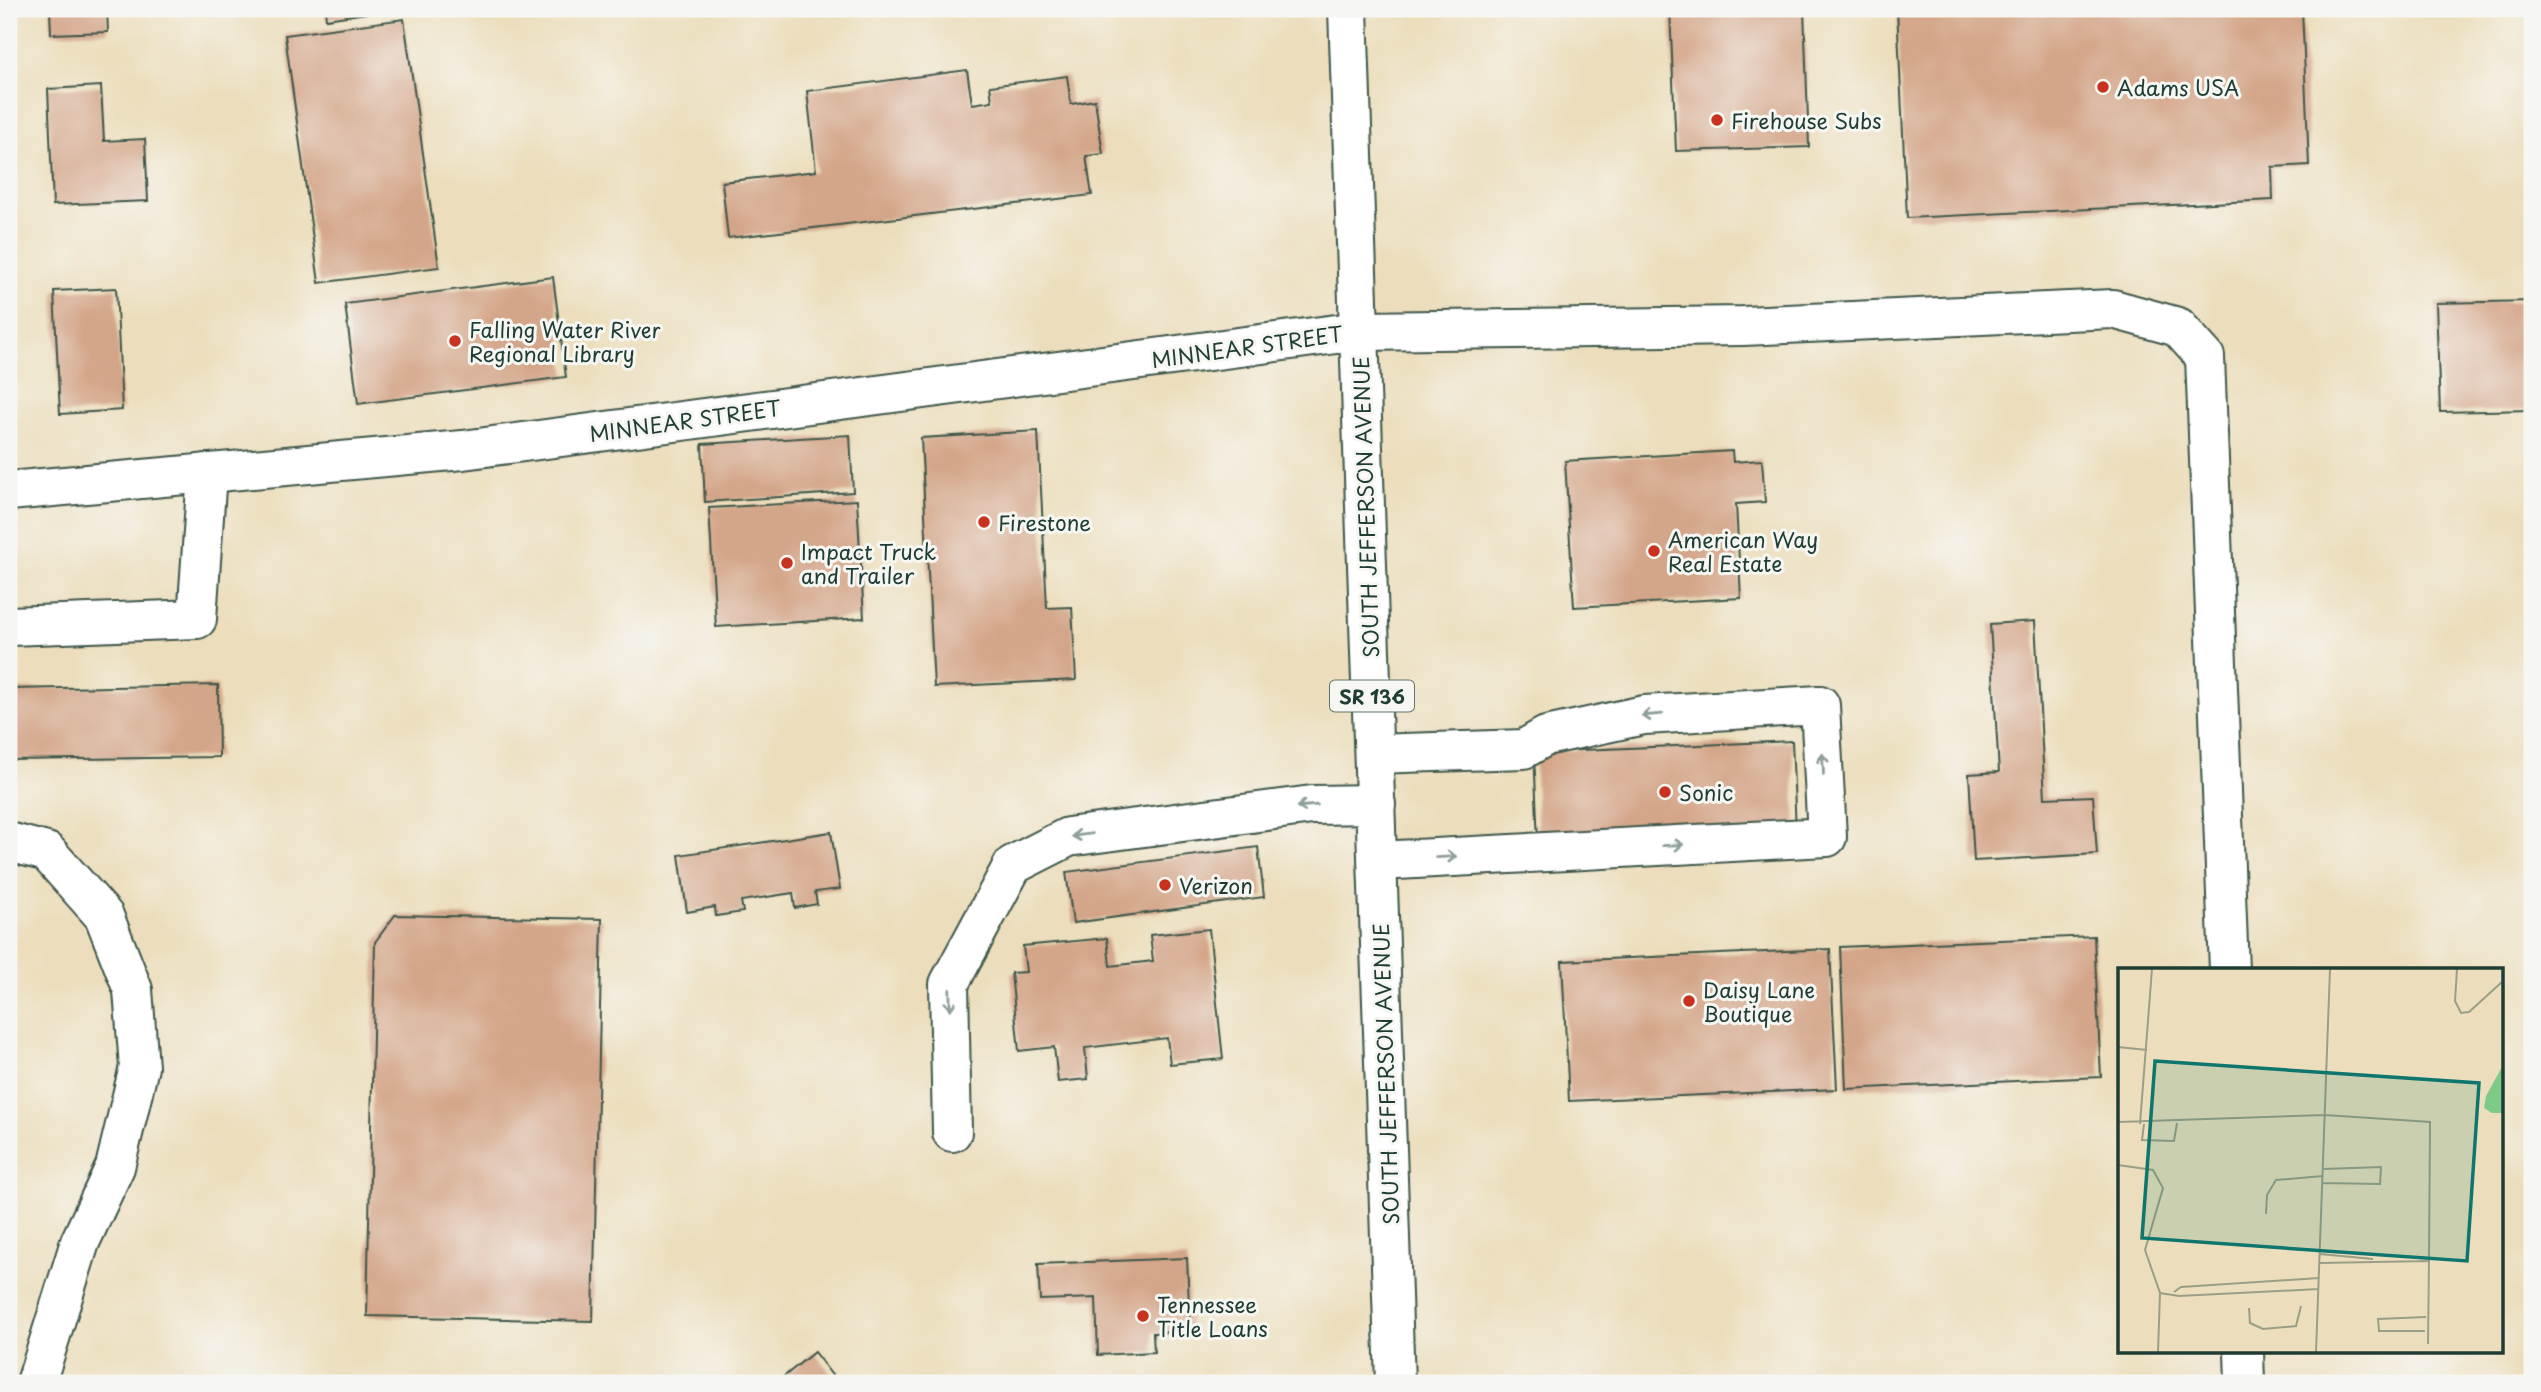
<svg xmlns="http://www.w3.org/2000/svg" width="2541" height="1392" viewBox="0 0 2541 1392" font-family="'Playpen Sans',sans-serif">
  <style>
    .building { fill: #d4a689 }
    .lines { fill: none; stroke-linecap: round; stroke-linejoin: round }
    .minor-casing { stroke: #3e5548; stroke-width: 42 }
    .major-casing { stroke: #3e5548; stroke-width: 42 }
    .minor { stroke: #fff; stroke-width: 38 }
    .major { stroke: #fff; stroke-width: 38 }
    .oneway { stroke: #8f9e9a }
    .poi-dot { fill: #c8321e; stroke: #f6f6f2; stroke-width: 2.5 }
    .labels { text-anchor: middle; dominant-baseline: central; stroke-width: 6; stroke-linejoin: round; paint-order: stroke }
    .shield { fill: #f6f6f2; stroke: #60746d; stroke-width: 2 }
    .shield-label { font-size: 19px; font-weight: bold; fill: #1f3d34 }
    .poi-label { font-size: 21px; fill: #1f3d34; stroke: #f6f6f2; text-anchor: start }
    .street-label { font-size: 21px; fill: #1f3d34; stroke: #f6f6f2 }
    .inset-road { fill: none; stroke: #9a9e86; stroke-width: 2 }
    .view { fill: #0f766e; fill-opacity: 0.15; stroke: #0f766e; stroke-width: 3.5 }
    .inset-edge { fill: none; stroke: #1f3d34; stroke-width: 3.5 }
  </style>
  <rect width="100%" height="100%" fill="#f6f6f2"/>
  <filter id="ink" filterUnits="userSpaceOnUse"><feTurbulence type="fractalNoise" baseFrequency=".0143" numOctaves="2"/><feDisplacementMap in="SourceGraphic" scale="14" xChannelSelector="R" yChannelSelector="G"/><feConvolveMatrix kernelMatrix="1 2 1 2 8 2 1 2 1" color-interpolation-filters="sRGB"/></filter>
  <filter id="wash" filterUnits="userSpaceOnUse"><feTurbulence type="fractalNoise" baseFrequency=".00686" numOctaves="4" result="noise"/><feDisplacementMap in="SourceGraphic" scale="28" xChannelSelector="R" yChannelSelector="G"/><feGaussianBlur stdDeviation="1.57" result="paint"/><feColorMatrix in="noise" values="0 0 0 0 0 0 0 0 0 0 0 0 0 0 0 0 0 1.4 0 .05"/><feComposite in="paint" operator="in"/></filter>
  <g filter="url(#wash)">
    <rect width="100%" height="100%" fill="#ecdebc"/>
    <g id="blocks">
      <g class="building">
        <polygon points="50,9 107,9 108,32 51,34"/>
        <polygon points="325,9 387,9 387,10 326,19"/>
        <polygon points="1670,9 1804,9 1809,147 1676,151"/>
        <polygon points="1897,9 2302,9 2309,165 2272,167 2273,200 1907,218"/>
        <polygon points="404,19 439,267 319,283 285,35"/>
        <polygon points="967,70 972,104 992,101 990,86 1067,76 1071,104 1095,100 1103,154 1086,156 1092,195 728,238 722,182 816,171 807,91"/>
        <polygon points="101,86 104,141 145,139 148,201 53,205 48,89"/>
        <polygon points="553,277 566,377 358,404 345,304"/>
        <polygon points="116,288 122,410 60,414 54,291"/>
        <polygon points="2532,301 2532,410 2440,412 2436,303"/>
        <polygon points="1038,431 1047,608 1072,607 1076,680 934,687 921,438"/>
        <polygon points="850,435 853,492 705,502 702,444"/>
        <polygon points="1732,451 1733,462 1762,460 1765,502 1736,504 1741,598 1574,607 1565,461"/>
        <polygon points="857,500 864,618 716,627 709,508"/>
        <polygon points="2035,621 2045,798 2093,796 2097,854 1974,861 1969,774 1999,772 1990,624"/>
        <polygon points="218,685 219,757 9,760 9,689"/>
        <polygon points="1792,741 1796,831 1538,842 1534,752"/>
        <polygon points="831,832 840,889 815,892 817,904 795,908 793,893 741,901 743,912 716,916 715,907 687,912 679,855"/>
        <polygon points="1258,847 1264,897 1073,923 1066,872"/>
        <polygon points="395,915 602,919 593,1321 367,1316 375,942"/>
        <polygon points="1209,929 1223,1059 1170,1064 1167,1038 1085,1048 1088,1079 1058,1082 1054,1047 1019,1051 1011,973 1026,972 1023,946 1107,938 1110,966 1153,961 1150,935"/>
        <polygon points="2094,936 2101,1077 1846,1089 1840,947"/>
        <polygon points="1830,949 1837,1089 1569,1101 1562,961"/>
        <polygon points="1187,1258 1190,1331 1153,1333 1154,1352 1098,1355 1096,1298 1040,1300 1038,1264"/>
        <polygon points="814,1352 838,1383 776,1383"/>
      </g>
    </g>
  </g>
  <g filter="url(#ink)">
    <use href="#blocks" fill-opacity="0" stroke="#3e5548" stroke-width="2"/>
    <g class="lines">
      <g class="minor-casing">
        <g id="minor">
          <polyline points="9,491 463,450 1359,331 1743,326 2113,309 2178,327 2205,357 2229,970"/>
          <polyline points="9,626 197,619 207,473"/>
          <polyline points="1374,754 1524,749 1546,736 1644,715 1820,705 1827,837 1378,861"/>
          <polyline points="9,842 47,852 104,916 133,990 139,1067 115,1167 80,1242 36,1383"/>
          <polyline points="952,1132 949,984 1013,865 1068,837 1312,805 1376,804"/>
          <polyline points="2244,1352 2245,1383"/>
        </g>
      </g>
      <g class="major-casing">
        <polyline id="major" points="1348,9 1395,1383"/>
      </g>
      <use href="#minor" class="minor"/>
      <use href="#major" class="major"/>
    </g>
    <defs><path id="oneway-shaft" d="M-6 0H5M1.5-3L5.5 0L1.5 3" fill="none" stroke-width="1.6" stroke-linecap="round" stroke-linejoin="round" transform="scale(1.75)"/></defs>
    <g class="oneway">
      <use href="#oneway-shaft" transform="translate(1652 715) rotate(175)"/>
      <use href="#oneway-shaft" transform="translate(1823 764) rotate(-93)"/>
      <use href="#oneway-shaft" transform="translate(1307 806) rotate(175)"/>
      <use href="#oneway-shaft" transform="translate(1082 835) rotate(172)"/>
      <use href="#oneway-shaft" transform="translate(1673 845) rotate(-3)"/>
      <use href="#oneway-shaft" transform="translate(1446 857) rotate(-3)"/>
      <use href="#oneway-shaft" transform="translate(950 1000) rotate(89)"/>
    </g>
  </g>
  <g class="poi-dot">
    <circle cx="2103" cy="87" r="7"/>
    <circle cx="1717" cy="120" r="7"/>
    <circle cx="455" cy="341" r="7"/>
    <circle cx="984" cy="522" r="7"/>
    <circle cx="1654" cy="551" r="7"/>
    <circle cx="787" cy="563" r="7"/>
    <circle cx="1665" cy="792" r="7"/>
    <circle cx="1165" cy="885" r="7"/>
    <circle cx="1689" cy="1001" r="7"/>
    <circle cx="1143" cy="1316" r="7"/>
  </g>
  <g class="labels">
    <rect class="shield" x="1330" y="680.5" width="84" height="31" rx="5"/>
    <g class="shield-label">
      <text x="1372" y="696">SR 136</text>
    </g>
    <g class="poi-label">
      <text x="2117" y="87">Adams USA</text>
      <text x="1731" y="120">Firehouse Subs</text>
      <text x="469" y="329">Falling Water River<tspan x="469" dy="24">Regional Library</tspan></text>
      <text x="998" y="522">Firestone</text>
      <text x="1668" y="539">American Way<tspan x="1668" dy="24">Real Estate</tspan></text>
      <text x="801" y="551">Impact Truck<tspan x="801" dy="24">and Trailer</tspan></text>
      <text x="1679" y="792">Sonic</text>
      <text x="1179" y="885">Verizon</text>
      <text x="1703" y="989">Daisy Lane<tspan x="1703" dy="24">Boutique</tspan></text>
      <text x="1157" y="1304">Tennessee<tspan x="1157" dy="24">Title Loans</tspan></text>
    </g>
    <g class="street-label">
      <text transform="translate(1247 346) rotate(-8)">MINNEAR STREET</text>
      <text transform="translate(685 420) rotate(-8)">MINNEAR STREET</text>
      <text transform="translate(1365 507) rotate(-92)">SOUTH JEFFERSON AVENUE</text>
      <text transform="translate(1385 1074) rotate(-92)">SOUTH JEFFERSON AVENUE</text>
    </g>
  </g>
  <g transform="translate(2118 968)">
    <rect width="385" height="385" fill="#ecdebc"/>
    <path d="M385,97V145H374L366,140L368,128Z" fill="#7eca89"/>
    <path class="inset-road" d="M339,1L337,33L343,45L351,44L385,13M0,79L29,82M0,154L207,147L312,154L311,293M22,156L34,1M26,156L24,172L56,173L59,155M0,197L35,202L45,220L27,282L42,325L40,384M205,215L262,216L263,199L205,201M148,246L149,227L158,212L205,208M202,286L255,291M202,295L311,293L310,376M56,324L63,319L201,310M42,325L61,328L201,321M131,340L132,355L145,361L178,358L183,338M307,363H261L260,351L308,349M198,384L212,1"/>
    <path class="view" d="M37,93L361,115L349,293L24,270Z"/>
    <rect width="385" height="385" class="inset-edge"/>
  </g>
  <rect width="2541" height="1392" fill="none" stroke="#f6f6f2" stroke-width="35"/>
</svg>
